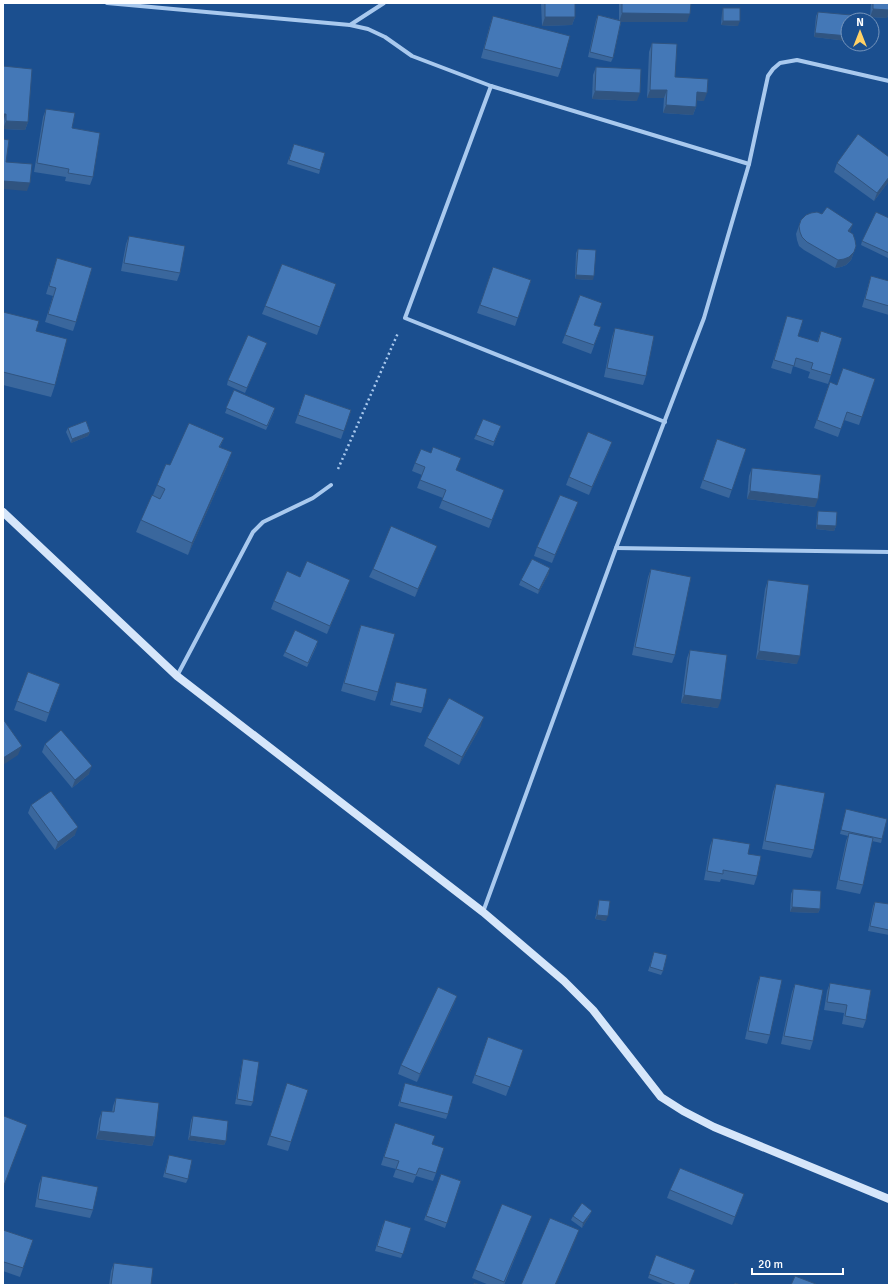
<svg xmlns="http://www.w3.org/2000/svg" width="892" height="1288" viewBox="0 0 892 1288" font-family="Signika,sans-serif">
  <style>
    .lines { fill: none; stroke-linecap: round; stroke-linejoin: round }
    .path { stroke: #a9c9ee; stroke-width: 2.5; stroke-dasharray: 2 3; stroke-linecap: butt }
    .street { stroke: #a9c9ee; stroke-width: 4 }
    .secondary { stroke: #d6e6fa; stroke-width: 8 }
    .wall { fill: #3a679d }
    .shaded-wall { fill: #305480 }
    .building { fill: #4478b7; stroke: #305480 }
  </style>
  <rect width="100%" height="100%" fill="#1b4f8f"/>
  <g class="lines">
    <polyline class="path" points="338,469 398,333"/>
    <g class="street">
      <polyline points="107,3 350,25 368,29 385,37 412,56 491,86 749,164 704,318 616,548 483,912"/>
      <polyline points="350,25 384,3"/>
      <polyline points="491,86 405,318 665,422"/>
      <polyline points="749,164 768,76 773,69 780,63 797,60 889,81"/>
      <polyline points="616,548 889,552"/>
      <polyline points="177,676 253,532 263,522 313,498 331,485"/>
    </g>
    <polyline class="secondary" points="3,512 177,676 483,912 564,981 593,1010 661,1097 683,1111 714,1127 889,1199"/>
  </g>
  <g class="wall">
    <polygon points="541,3 575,3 575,17 572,25 542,26"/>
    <polygon points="619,3 691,3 687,22 621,22 613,58 611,62 588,57 596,20 598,15 619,20"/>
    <polygon points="871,3 889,3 889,12 887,18 870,17"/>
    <polygon points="723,8 738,26 721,25 722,13"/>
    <polygon points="818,12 848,20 848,38 847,41 814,37 816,16"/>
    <polygon points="493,16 561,69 558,77 481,58 490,25"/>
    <polygon points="652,43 675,77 704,101 696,100 696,107 693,115 663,113 664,98 647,98 649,52"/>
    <polygon points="3,66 28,122 25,130 3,129"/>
    <polygon points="596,67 637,101 592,99 593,75"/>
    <polygon points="46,109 72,128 93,177 90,185 65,181 66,177 34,172 43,117"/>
    <polygon points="294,144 325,153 319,174 287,164"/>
    <polygon points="889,157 889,181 874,201 834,172 837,163"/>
    <polygon points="889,218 889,255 888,258 861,245 862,241"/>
    <polygon points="801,220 850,232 856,246 851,260 846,265 841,267 835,268 804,250 799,246 797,240 796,234"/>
    <polygon points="129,236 180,273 177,281 121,271 126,244"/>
    <polygon points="578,249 593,280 575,279 576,253"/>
    <polygon points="57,258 76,322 73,331 45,322 53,296 46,294"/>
    <polygon points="282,264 336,284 317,335 262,314"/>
    <polygon points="493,267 531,280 515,326 477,313"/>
    <polygon points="871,276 889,281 889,315 862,307"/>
    <polygon points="580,295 594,325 601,327 591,354 562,343"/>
    <polygon points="3,312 36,331 55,385 51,397 3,385"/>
    <polygon points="787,316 798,336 817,342 821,331 831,375 828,384 808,378 810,372 793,366 791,374 771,368"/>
    <polygon points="615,328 646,376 643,385 604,377 612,337"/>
    <polygon points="265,348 245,393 227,385 228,380"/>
    <polygon points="875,379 859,425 844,420 838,437 814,428 830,382 837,385"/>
    <polygon points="234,390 274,412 266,430 225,413"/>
    <polygon points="305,394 351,410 341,439 295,423"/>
    <polygon points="501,426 493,446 474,439 476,435"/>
    <polygon points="68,428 90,432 88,436 71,443 66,432"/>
    <polygon points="224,438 220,447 228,464 188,555 136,532 141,520 153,495 157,485 170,465"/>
    <polygon points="717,439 746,449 729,498 700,488"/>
    <polygon points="609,450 589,495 566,485 569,477"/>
    <polygon points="415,463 456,470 501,498 489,528 439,508 443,498 417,488 422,475 412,471"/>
    <polygon points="752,468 815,507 747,499 749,476"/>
    <polygon points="578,502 552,563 534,556 537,547"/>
    <polygon points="818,511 836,526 834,531 816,529 817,515"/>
    <polygon points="437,546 415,597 369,577 373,569"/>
    <polygon points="651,569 675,655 672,663 632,655 648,577"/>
    <polygon points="549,573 538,594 519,585 521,580"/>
    <polygon points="300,577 347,588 327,634 271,609 274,601"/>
    <polygon points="768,580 797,664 756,659 765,589"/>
    <polygon points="361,625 378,692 375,701 341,691 358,633"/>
    <polygon points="317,645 307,667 283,656 285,652"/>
    <polygon points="690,650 718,708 681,703 687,658"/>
    <polygon points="28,672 60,684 46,722 14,710"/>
    <polygon points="396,682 423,708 421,713 390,705"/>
    <polygon points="481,726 459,765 424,746 427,738"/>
    <polygon points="45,744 89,774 72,788 42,752"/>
    <polygon points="776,784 814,850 811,858 762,849 773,792"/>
    <polygon points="31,805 75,835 55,850 28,813"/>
    <polygon points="846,809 882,839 881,843 872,841 863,885 860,894 836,889 846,841 848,836 840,834"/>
    <polygon points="713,838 748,854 757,876 754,885 721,879 720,882 704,880 710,846"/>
    <polygon points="793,889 820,909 818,913 790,912 791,894"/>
    <polygon points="599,900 606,921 595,919 598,904"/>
    <polygon points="875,902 889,904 889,935 868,931 873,906"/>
    <polygon points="653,956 663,971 661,975 648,971"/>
    <polygon points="760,976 770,1035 767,1044 745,1039 757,984"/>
    <polygon points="830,983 866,1020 863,1028 842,1024 844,1013 824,1010 827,991"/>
    <polygon points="795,984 813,1041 810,1050 781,1044 792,992"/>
    <polygon points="457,996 454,1004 417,1082 398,1074 401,1065"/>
    <polygon points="488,1037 523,1050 506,1096 472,1083"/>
    <polygon points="243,1059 253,1102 251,1106 235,1104 242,1064"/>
    <polygon points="287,1083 291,1142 288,1151 267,1145"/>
    <polygon points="405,1083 448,1114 446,1119 398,1106"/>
    <polygon points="116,1098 155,1137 152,1146 96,1139 99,1119 102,1111 112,1112 113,1106"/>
    <polygon points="193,1116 226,1141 224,1145 188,1140 191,1120"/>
    <polygon points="392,1131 432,1144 436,1173 433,1181 416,1176 413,1183 393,1177 396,1169 381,1165"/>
    <polygon points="169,1155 188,1179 186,1183 163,1177"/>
    <polygon points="441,1174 461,1181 445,1228 424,1220"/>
    <polygon points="42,1176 93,1210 90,1218 35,1207 39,1184"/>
    <polygon points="670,1190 744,1194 732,1225 667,1198"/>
    <polygon points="590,1215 582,1228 571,1220 573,1216"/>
    <polygon points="532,1216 504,1285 489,1285 472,1278 475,1270"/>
    <polygon points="383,1224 411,1228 401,1258 375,1251"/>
    <polygon points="3,1230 33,1240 20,1277 3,1271"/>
    <polygon points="656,1255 689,1285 665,1285 648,1278"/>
    <polygon points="114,1263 151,1285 109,1285 111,1271"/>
  </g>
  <g class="shaded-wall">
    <polygon points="873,9 889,10 889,12 887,18 870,17"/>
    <polygon points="622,13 690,14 687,22 619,22"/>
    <polygon points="545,17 575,17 572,25 542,26"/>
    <polygon points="723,21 740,21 738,26 721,25"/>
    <polygon points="815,33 848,36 848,38 847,41 814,37"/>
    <polygon points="650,90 667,90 664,98 647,98"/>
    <polygon points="595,91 640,93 637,101 592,99"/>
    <polygon points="697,92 707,93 704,101 694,100"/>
    <polygon points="666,105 696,107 693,115 663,113"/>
    <polygon points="3,114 6,114 3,122"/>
    <polygon points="6,121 28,122 25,130 3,129"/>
    <polygon points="889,177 889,181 874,201 877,193"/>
    <polygon points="3,181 30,183 27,191 3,189"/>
    <polygon points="853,224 850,233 848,231"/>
    <polygon points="854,252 851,260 846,265 841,267 835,268 838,260"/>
    <polygon points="576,275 594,276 593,280 575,279"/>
    <polygon points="90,432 88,436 71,443 72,439"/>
    <polygon points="612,442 609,450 589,495 592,487"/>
    <polygon points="232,452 228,464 188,555 192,543"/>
    <polygon points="750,491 818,499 815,507 747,499"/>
    <polygon points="578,502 575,511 552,563 555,555"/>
    <polygon points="817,525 836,526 834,531 816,529"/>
    <polygon points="437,546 434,554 415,597 418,589"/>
    <polygon points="550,568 549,573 538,594 539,590"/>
    <polygon points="350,580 347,588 327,634 330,626"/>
    <polygon points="759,651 800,656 797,664 756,659"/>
    <polygon points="684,695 721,700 718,708 681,703"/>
    <polygon points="484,717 481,726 459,765 462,757"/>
    <polygon points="22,746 18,755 3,765 3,758"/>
    <polygon points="92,766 89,774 72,788 75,780"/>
    <polygon points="78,827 75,835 55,850 58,842"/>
    <polygon points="792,907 820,909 818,913 790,912"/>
    <polygon points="597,915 608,916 606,921 595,919"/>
    <polygon points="457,996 454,1004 417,1082 420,1074"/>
    <polygon points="99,1131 155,1137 152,1146 96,1139"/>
    <polygon points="190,1136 226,1141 224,1145 188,1140"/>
    <polygon points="592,1211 590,1215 582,1228 583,1223"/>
    <polygon points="532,1216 529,1224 503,1285 504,1282"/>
    <polygon points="579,1230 576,1239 556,1285 555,1285"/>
  </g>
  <g class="building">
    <rect x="545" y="3" width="30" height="14"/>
    <polygon points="622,3 691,3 690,14 622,13"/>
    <polygon points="873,3 889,3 889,10 873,9"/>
    <rect x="723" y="8" width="17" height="13"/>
    <polygon points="818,12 851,15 850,20 848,20 848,36 815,33"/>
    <polygon points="598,15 621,21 613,58 590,52"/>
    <polygon points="493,16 570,36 561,69 484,49"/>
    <polygon points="652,43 677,44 675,77 708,79 707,93 697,92 696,107 666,105 667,90 650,90"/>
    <polygon points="3,66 32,69 28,122 6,121 6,114 3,114"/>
    <polygon points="596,67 641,69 640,93 595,91"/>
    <polygon points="46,109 75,113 72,128 100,133 93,177 68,173 69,169 37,163"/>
    <polygon points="858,134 889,157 889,177 877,193 837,163"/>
    <polygon points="3,139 9,140 6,162 32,164 30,183 3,181"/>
    <polygon points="294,144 325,153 320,170 289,160"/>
    <polygon points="827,207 853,224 848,231 853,234 855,240 856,246 854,252 849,257 844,259 838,260 807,242 802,237 800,232 799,226 801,220 806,215 811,213 817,212 822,214"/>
    <polygon points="876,212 889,218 889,253 862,241"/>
    <polygon points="129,236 185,246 180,273 124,263"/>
    <polygon points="578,249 596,250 594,276 576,275"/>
    <polygon points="57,258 92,268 76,322 48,314 56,288 49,286"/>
    <polygon points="282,264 336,284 320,327 265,306"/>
    <polygon points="493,267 531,280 518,318 480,305"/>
    <polygon points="871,276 889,281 889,306 865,299"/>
    <polygon points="580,295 602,303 594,325 601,327 594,345 565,335"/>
    <polygon points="3,312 39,321 36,331 67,339 55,385 3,372"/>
    <polygon points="787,316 803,320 798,336 818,342 821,331 842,338 831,375 811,369 813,363 796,358 794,366 774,360"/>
    <polygon points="615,328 654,336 646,376 607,368"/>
    <polygon points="248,335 267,343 247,388 228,380"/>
    <polygon points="843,368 875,379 862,417 847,412 841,429 817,420 830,382 837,385"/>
    <polygon points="234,390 275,408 267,426 226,408"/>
    <polygon points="305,394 351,410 344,431 298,415"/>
    <polygon points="483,419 501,426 494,442 476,435"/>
    <polygon points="86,421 90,432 72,439 68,428"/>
    <polygon points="189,423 224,438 219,447 232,452 192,543 141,520 152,495 160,499 165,489 157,485 166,464 170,465"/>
    <polygon points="588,432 612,442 592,487 569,477"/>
    <polygon points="717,439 746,449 732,490 703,480"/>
    <polygon points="433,447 461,458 456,470 504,490 492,520 442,500 446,490 420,480 425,467 415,463 421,449 431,453"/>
    <polygon points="752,468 821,475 818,499 750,491"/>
    <polygon points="560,495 578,502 555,555 537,547"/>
    <polygon points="818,511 837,512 836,526 817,525"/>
    <polygon points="391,526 437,546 418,589 373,569"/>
    <polygon points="532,559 550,568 539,590 521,580"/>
    <polygon points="307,561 350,580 330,626 274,601 287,571 300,577"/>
    <polygon points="651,569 691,577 675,655 635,647"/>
    <polygon points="768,580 809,585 800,656 759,651"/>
    <polygon points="361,625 395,634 378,692 344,683"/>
    <polygon points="295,630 318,641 308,663 285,652"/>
    <polygon points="690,650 727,655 721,700 684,695"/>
    <polygon points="28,672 60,684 49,713 17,701"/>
    <polygon points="396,682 427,689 423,708 392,701"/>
    <polygon points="449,698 484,717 462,757 427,738"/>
    <polygon points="3,719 22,746 3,758"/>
    <polygon points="61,730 92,766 75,780 45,744"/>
    <polygon points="776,784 825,793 814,850 765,841"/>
    <polygon points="51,791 78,827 58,842 31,805"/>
    <polygon points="846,809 887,819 882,839 841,830"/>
    <polygon points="849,833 873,838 863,885 839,880"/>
    <polygon points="713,838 750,844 748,854 761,856 757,876 723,870 723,874 707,871"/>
    <polygon points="793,889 821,891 820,909 792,907"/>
    <polygon points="599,900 610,901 608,916 597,915"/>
    <polygon points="875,902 889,904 889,930 870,926"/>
    <polygon points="654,952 667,955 663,971 650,967"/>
    <polygon points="760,976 782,980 770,1035 748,1031"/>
    <polygon points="830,983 871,990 866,1020 845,1016 847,1005 827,1002"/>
    <polygon points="795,984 823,990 813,1041 784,1036"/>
    <polygon points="438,987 457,996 420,1074 401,1065"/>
    <polygon points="488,1037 523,1050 510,1087 475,1075"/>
    <polygon points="243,1059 259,1062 253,1102 237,1099"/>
    <polygon points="287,1083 308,1090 291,1142 270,1136"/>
    <polygon points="405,1083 453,1096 448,1114 400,1102"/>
    <polygon points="116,1098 159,1103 155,1137 99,1131 102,1111 114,1112"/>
    <polygon points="4,1116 27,1125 3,1188 3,1118"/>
    <polygon points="193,1116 228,1121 226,1141 190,1136"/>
    <polygon points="395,1123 435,1136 432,1144 444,1148 436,1173 419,1168 416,1175 396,1169 399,1161 384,1157"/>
    <polygon points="169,1155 192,1160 188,1179 165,1173"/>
    <polygon points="680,1168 744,1194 735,1217 670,1190"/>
    <polygon points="441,1174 461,1181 447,1223 426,1216"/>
    <polygon points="42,1176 98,1187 93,1210 38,1199"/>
    <polygon points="582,1203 592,1211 583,1223 573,1216"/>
    <polygon points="502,1204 532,1216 504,1282 475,1270"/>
    <polygon points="550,1218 579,1230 555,1285 521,1285"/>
    <polygon points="385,1220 411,1228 403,1254 377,1246"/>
    <polygon points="3,1230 33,1240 23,1268 4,1262 3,1266"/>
    <polygon points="656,1255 695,1270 689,1285 677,1285 649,1274"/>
    <polygon points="114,1263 153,1268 151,1285 111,1285"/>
    <polygon points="795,1276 816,1284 816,1285 791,1285"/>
    <polygon points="474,1283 481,1285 474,1285"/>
    <polygon points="735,1283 741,1285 734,1285"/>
  </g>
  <rect width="892" height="1288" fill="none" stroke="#ffffff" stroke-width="8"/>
  <g transform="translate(860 32)"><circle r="19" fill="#1b4f8f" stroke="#7695bc"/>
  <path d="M0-3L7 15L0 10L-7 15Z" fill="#ffd166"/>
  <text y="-6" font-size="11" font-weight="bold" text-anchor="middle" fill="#ffffff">N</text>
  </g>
  <path d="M752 1268v6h91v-6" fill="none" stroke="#ffffff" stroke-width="2"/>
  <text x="758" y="1268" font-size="12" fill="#ffffff" stroke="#1b4f8f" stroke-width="3" paint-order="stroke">20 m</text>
</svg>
